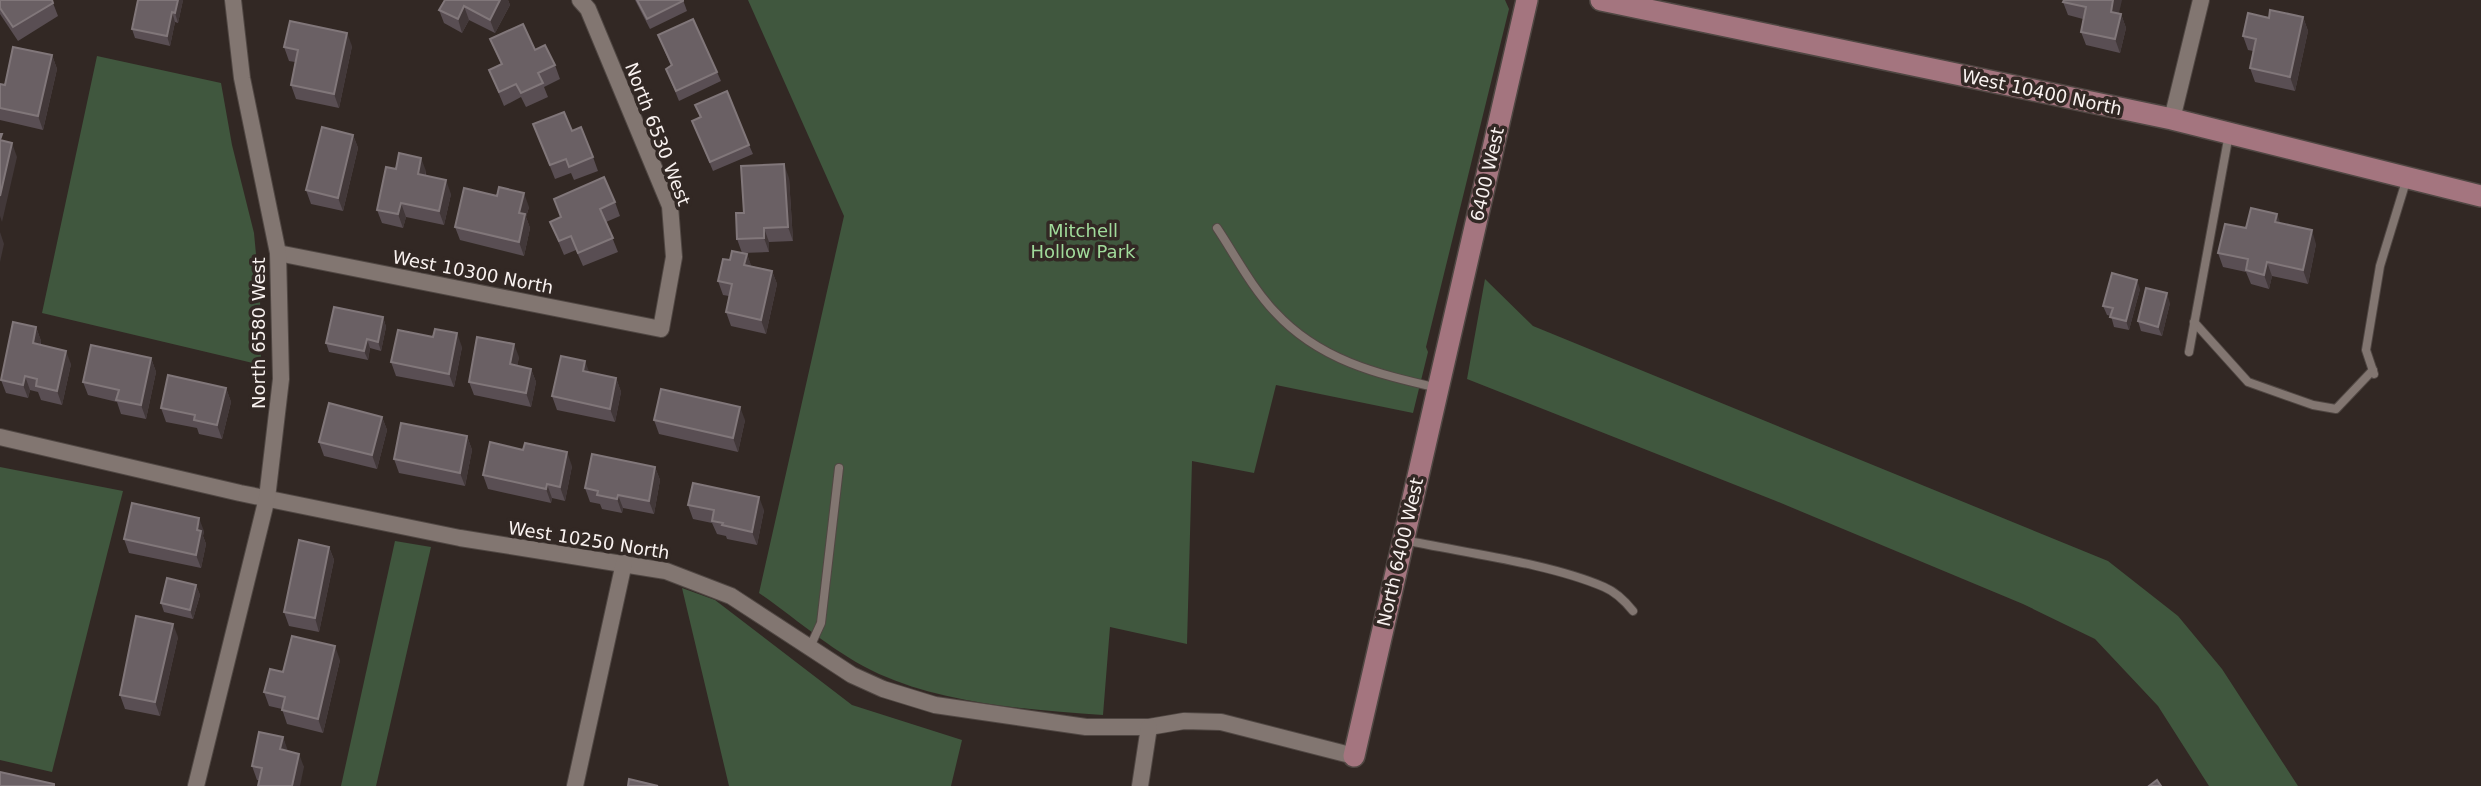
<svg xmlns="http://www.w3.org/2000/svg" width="2481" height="786" viewBox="0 0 2481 786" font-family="'DejaVu Sans',sans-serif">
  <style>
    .green { fill: #40573e }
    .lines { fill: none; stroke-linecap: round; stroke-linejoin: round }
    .lane-casing { stroke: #504743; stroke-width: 10 }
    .street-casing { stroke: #504743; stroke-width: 18 }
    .secondary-casing { stroke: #504743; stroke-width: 24 }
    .lane { stroke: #827671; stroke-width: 8 }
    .street { stroke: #827671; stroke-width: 16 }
    .secondary { stroke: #a4757f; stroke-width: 21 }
    .wall { fill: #594e53 }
    .shaded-wall { fill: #423839 }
    .building { fill: #6a6064; stroke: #81777a; stroke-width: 2 }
    .labels { text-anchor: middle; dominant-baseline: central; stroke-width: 7; stroke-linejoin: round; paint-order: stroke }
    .street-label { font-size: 18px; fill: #f9f2f0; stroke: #322824 }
    .park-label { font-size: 18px; fill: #a1db9b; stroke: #322824 }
  </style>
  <rect width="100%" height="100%" fill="#322824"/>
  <g class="green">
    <path d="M748,0H1505L1509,9L1426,347L1428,352L1413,413L1276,385L1254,473L1192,461L1187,644L1110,627L1103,715C1030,710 946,704 879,674C835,654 798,620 759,593L844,216Z"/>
    <polygon points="97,56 221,83 232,145 254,233 260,297 261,365 42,313"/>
    <polygon points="1485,279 1533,326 2108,561 2178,616 2222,669 2298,786 2209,786 2158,706 2095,639 2023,604 1776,501 1467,379"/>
    <polygon points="0,467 123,491 52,772 0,760"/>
    <polygon points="395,541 431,547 376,786 341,786"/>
    <polygon points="682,588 715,600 852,705 962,740 951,786 729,786"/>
  </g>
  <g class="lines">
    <g class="lane-casing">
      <g id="lane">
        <path d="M1217,228C1235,255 1252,288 1275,312C1319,360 1377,374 1438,388"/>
        <polyline points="2194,322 2248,382 2313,405 2336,409 2373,370"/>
        <polyline points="2189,352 2229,134"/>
        <polyline points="2374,374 2366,350 2380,266 2407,178"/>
        <path d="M1404,540C1465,553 1548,563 1604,587C1616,592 1625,601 1633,611"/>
        <polyline points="810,647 821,623 839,468"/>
      </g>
    </g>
    <g class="street-casing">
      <g id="street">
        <polyline points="2172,119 2201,0"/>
        <polyline points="278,253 661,329 674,257 670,206 588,9 580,0"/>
        <polyline points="0,437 240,493 460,538 666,571 731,596 852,675 883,689 935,705 1086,727 1149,727 1184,721 1221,722 1354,756"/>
        <polyline points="196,786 267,498 281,379 278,253 242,78 233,0"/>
        <polyline points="575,786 624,563"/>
        <polyline points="1140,786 1149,727"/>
      </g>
    </g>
    <g class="secondary-casing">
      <g id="secondary">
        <polyline points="1601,0 2172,119 2481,196"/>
        <polyline points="1354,756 1527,0"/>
      </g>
    </g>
    <use href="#lane" class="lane"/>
    <use href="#street" class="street"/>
    <use href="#secondary" class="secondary"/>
  </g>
  <g class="wall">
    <polygon points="0,0 53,3 58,16 18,41 0,14"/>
    <polygon points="183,0 178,23 175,22 170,46 135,38 132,29"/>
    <polygon points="444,0 508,0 510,5 495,33 469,20 462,33 444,23 439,10"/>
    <polygon points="635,0 683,0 687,11 650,29"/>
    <polygon points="2063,2 2121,14 2126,28 2120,53 2086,45 2081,32 2083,19 2068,15"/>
    <polygon points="2303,17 2308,31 2295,91 2255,82 2250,68 2253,51 2248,50 2243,36 2269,18"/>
    <polygon points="658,35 717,72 721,81 679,101 666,69 671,66"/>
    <polygon points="490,39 535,50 555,65 560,79 544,87 548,97 526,107 521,97 504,106 489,70 501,64"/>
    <polygon points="352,46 339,108 296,99 291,85 295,62 289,61 284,47"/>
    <polygon points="52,55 57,69 43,130 0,120 0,84 5,85"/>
    <polygon points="695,105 749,145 753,154 713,171 692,121 700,117"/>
    <polygon points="533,124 572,131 593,157 598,171 574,180 571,173 555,179"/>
    <polygon points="353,135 358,148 343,211 311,204 306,190"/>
    <polygon points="396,169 426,171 426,176 451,194 444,225 406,217 403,228 382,223 377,210"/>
    <polygon points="789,178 793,241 769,242 769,252 742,253 747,254 751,266 772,271 777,284 766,334 731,326 726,312 729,296 723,295 718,281 730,260 742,253 737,239 744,213"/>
    <polygon points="554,199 615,202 620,216 606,222 618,252 583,266 576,250 564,255 550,222 561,217"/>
    <polygon points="529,207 526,217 530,228 524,256 460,240 455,227"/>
    <polygon points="2281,223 2316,244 2308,284 2272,276 2269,289 2251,284 2246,272 2223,267 2218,253 2246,228"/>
    <polygon points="2140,289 2129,330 2114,327 2111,316 2107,315 2103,306"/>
    <polygon points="2170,303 2162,336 2141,331 2138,321"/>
    <polygon points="383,317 386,327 381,351 370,348 368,360 329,352 326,343"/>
    <polygon points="36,327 41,341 41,345 71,364 62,405 41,400 38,392 30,390 28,398 6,393 1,380"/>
    <polygon points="433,337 462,347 454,387 396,376 391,362"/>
    <polygon points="519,357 517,366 531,369 536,382 531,407 474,395 469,382"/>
    <polygon points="151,358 156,372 146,419 121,414 117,402 88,395 83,382"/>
    <polygon points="589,372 616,378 621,392 615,422 557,410 552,396"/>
    <polygon points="226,388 231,402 222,439 199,434 197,428 166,422 161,408"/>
    <polygon points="382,417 387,430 377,469 324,456 319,442"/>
    <polygon points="654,420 745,420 738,452 659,434"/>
    <polygon points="467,436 472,450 465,486 399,473 394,459"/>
    <polygon points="572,466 565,501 552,498 551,503 488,489 483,475"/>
    <polygon points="655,467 660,480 654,514 623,508 622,513 602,509 600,504 590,502 585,488"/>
    <polygon points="688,505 764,510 757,545 727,539 726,536 717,534 712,523 693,519"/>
    <polygon points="204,531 203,536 206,544 201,568 129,553 124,539"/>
    <polygon points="329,547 334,560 319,632 289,626 284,612"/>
    <polygon points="196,585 200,595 193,619 164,612 161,603"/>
    <polygon points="178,637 160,716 125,709 120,695"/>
    <polygon points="340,660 323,733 287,724 282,709 269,706 264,692 283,672"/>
    <polygon points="283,737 287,751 304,767 259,780 257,780 252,766"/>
  </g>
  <g class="shaded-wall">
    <polygon points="178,0 183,0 178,23 175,13"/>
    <polygon points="500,0 508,0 510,5 495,33 490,20"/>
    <polygon points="2113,0 2122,0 2116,26 2111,12"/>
    <polygon points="464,6 469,20 462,33 458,19"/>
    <polygon points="172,12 175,22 170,46 167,36"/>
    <polygon points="2121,14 2126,28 2120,53 2115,39"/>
    <polygon points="2303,17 2308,31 2295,91 2290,77"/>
    <polygon points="347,33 352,46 339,108 334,94"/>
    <polygon points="52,55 57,69 43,130 38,116"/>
    <polygon points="353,135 358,148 343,211 338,198"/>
    <polygon points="12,143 17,157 2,222 0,216 0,196"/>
    <polygon points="421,158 426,171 423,188 418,174"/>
    <polygon points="784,164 789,178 793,241 788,227"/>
    <polygon points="446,180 451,194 444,225 439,211"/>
    <polygon points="524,193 529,207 526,217 530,228 524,256 519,242 519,213"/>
    <polygon points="401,203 406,217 403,228 398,214"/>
    <polygon points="2277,214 2282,227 2275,222"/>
    <polygon points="764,228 769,242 769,252 764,238"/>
    <polygon points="2312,230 2316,244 2308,284 2303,270"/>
    <polygon points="0,232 4,244 0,262"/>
    <polygon points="747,254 752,268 744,265"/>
    <polygon points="2267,262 2272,276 2269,289 2264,275"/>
    <polygon points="772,271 777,284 766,334 761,320"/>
    <polygon points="2137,280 2140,289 2129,330 2126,321"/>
    <polygon points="2167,293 2170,303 2162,336 2158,327"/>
    <polygon points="383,317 386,327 381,351 378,342"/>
    <polygon points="36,327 41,341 38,357 33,343"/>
    <polygon points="457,333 462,347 454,387 449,374"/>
    <polygon points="367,339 370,348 368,360 364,351"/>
    <polygon points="514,344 519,357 515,378 510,364"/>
    <polygon points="66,351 71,364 62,405 57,391"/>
    <polygon points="151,358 156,372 146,419 141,405"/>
    <polygon points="585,361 590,374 583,371"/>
    <polygon points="531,369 536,382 531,407 526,393"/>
    <polygon points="25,376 30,390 28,398 23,385"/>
    <polygon points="616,378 621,392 615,422 610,409"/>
    <polygon points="226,388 231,402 222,439 217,425"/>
    <polygon points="740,407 745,420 738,452 733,438"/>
    <polygon points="382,417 387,430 377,469 372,455"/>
    <polygon points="467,436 472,450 465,486 460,473"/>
    <polygon points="567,452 572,466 565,501 560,487"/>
    <polygon points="655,467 660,480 654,514 649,501"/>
    <polygon points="547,484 552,498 551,503 546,489"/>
    <polygon points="618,495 623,508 622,513 617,499"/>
    <polygon points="759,497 764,510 757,545 752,532"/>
    <polygon points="199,518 204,531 203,536 206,544 201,568 196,555 197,530"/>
    <polygon points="329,547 334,560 319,632 315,618"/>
    <polygon points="196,585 200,595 193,619 190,610"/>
    <polygon points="173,624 178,637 160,716 155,702"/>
    <polygon points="335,646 340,660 323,733 318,719"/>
    <polygon points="283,737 288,751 280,749"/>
    <polygon points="299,754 304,767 300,786 292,786"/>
  </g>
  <g class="building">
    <polygon points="0,0 52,0 53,3 13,27 0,8"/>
    <polygon points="138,0 178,0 175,13 172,12 167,36 132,29"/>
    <polygon points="445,0 500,0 490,20 464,6 458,19 439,10"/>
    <polygon points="637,0 683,0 683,1 647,19"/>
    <polygon points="2064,0 2113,0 2111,12 2121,14 2115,39 2081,32 2086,7 2063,2"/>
    <polygon points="2270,10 2303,17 2290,77 2250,68 2256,39 2243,36 2248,13 2269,18"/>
    <polygon points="693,19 717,72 676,91 666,69 672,65 658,35"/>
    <polygon points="290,21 347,33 334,94 291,85 298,50 284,47"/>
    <polygon points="523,24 535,50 545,45 555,65 538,73 543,83 521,93 516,84 499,92 489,70 502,64 490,39"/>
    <polygon points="13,47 52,55 38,116 0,108 0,84 5,85"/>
    <polygon points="727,91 749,145 710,162 692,121 701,117 695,105"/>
    <polygon points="564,112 572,131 581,127 593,157 569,167 566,159 550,165 533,124"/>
    <polygon points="322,127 353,135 338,198 306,190"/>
    <polygon points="0,134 2,134 0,140 12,143 0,196"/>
    <polygon points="399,153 421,158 418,174 446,180 439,211 401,203 398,214 377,210 386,167 396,169"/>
    <polygon points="784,164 788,227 764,228 764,238 737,239 736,213 744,213 741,166"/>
    <polygon points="604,177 615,202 600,209 613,238 578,253 571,236 559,241 550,222 561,217 554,199"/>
    <polygon points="499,187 524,193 519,213 525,214 519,242 455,227 464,188 497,196"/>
    <polygon points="2251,208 2277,214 2275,222 2312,230 2303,270 2267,262 2264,275 2246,270 2248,259 2218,253 2225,224 2246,228"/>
    <polygon points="732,251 747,254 744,265 772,271 761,320 726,312 732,284 718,281 723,259 730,260"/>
    <polygon points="2112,273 2137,280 2126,321 2110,317 2113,308 2103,306"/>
    <polygon points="2146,288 2167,293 2158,327 2138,321"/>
    <polygon points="334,307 383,317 378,342 367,339 364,351 326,343"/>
    <polygon points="13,322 36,327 33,343 66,351 57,391 36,386 37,379 25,376 23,385 1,380"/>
    <polygon points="435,329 457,333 449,374 391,362 398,330 433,337"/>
    <polygon points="477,337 514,344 510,364 531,369 526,393 469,382"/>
    <polygon points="91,345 151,358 141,405 116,400 119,390 83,382"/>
    <polygon points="561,356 585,361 583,371 616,378 610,409 552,396"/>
    <polygon points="168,375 226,388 217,425 194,420 195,415 161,408"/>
    <polygon points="661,389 740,407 733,438 654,420"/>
    <polygon points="329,403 382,417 372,455 319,442"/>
    <polygon points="401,423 467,436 460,473 394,459"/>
    <polygon points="490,442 523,450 525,443 567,452 560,487 547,484 546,489 483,475"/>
    <polygon points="592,454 655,467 649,501 618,495 617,499 597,495 598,491 585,488"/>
    <polygon points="693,483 759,497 752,532 722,525 723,523 712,521 714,510 688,505"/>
    <polygon points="132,503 199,518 197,530 201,531 196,555 124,539"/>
    <polygon points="299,540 329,547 315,618 284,612"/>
    <polygon points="167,578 196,585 190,610 161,603"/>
    <polygon points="136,616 173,624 155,702 120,695"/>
    <polygon points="292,636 335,646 318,719 282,710 285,697 264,692 270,669 283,672"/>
    <polygon points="259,732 283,737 280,749 299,754 292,786 258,786 262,768 252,766"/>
    <polygon points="0,772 54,784 54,786 0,786"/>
    <polygon points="629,779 658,786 628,786"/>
    <polygon points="2157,780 2161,786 2149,786"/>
  </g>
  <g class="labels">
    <g class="street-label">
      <text transform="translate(2042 92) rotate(12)">West 10400 North</text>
      <text transform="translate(658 134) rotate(69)">North 6530 West</text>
      <text transform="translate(1487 174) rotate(-77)">6400 West</text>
      <text transform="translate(473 272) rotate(11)">West 10300 North</text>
      <text transform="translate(258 333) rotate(-90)">North 6580 West</text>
      <text transform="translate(589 540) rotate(9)">West 10250 North</text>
      <text transform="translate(1400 552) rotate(-77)">North 6400 West</text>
    </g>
    <g class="park-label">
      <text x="1083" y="230">Mitchell<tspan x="1083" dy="21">Hollow Park</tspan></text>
    </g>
  </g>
</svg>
